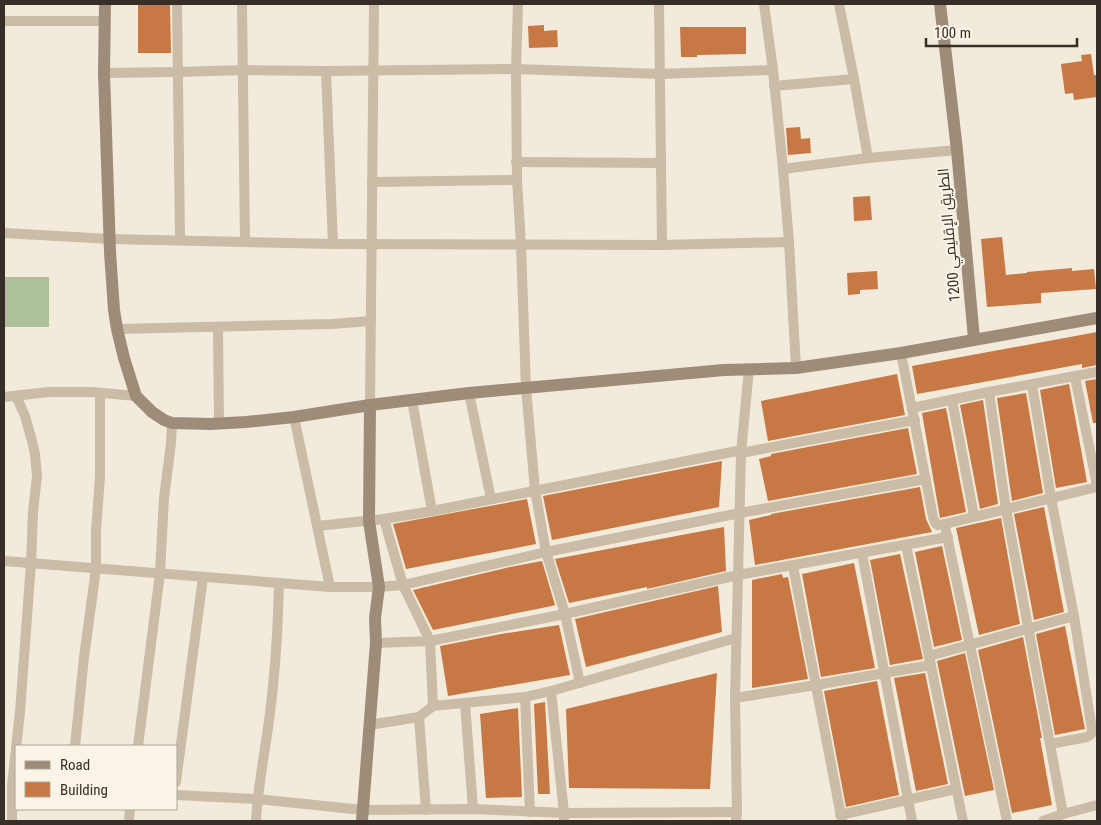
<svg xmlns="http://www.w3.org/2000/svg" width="1101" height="825" viewBox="0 0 1101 825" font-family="'Roboto Condensed',Cairo,sans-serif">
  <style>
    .green { fill: #aec19a }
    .building { fill: #c77844 }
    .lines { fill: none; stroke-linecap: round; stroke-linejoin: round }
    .street { stroke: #cabca6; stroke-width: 10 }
    .secondary { stroke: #9e8b78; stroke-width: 12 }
    .labels { text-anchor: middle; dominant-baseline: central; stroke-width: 4; stroke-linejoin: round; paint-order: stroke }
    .street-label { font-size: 15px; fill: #362e27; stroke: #f9f4e7 }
  </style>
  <rect width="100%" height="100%" fill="#f2eada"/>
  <rect class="green" x="4" y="277" width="45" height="50"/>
  <g class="building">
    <polygon points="138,4 170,4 171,53 138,53"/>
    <polygon points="544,25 544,31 557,30 558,47 529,48 528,26"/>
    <polygon points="680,27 746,27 746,54 697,55 697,57 681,57"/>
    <polygon points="1091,54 1094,75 1096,75 1097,97 1074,100 1073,93 1065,94 1061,64 1082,61 1081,55"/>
    <polygon points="800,127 801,139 810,138 811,153 788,155 786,128"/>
    <polygon points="870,196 872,220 854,221 853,197"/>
    <polygon points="1002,237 1006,275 1027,273 1027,272 1072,268 1072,271 1094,269 1096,289 1041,293 1041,303 987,307 981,239"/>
    <polygon points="877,271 878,289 860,290 860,294 848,295 847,273"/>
    <polygon points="1097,332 1097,365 1082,368 1082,364 917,394 912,366"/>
    <polygon points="897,374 905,415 768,441 761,401"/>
    <polygon points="1097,379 1097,423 1093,423 1085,381"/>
    <polygon points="1069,384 1087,482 1056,488 1040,390"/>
    <polygon points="1026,393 1043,493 1012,501 997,398"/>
    <polygon points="983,400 998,504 980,509 960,405"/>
    <polygon points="946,408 966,512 940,518 922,413"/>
    <polygon points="908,428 917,474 768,501 759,459 771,456 771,454"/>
    <polygon points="722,461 719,507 552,540 543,496"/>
    <polygon points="920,487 926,519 932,532 755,565 749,520 771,515 771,514"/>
    <polygon points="527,499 536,544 406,569 393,524"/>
    <polygon points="1044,507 1064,612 1034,620 1014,514"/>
    <polygon points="1001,518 1020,624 979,635 956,528"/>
    <polygon points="724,527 726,571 647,589 647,587 569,603 555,559"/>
    <polygon points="942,546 962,640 934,647 915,552"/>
    <polygon points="900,554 923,659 890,665 870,560"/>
    <polygon points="542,561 555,605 552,606 433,630 413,590 510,567"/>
    <polygon points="854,563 875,668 821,677 802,574"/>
    <polygon points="782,574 783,578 788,577 808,679 752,688 752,580"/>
    <polygon points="718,586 722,632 586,667 575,619"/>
    <polygon points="559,625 570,675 448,696 440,646 501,634"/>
    <polygon points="1065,626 1085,729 1055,735 1036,634"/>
    <polygon points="1023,637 1042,738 1040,738 1052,805 1012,813 978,650"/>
    <polygon points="965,653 994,790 965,796 937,661"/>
    <polygon points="717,673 710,789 569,788 566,709"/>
    <polygon points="925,673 948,784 916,791 894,678"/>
    <polygon points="877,681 899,795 846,807 824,691"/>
    <polygon points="545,702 550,794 538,794 534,704"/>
    <polygon points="518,708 522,797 486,798 480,714"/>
  </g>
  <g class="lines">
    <g class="street">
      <polyline points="177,4 180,240"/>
      <polyline points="242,4 245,242"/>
      <polyline points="518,4 516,69 517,180 521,245 526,388 535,490 546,552 565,614 580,683"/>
      <polyline points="659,4 662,245"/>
      <polyline points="764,4 773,70 783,169 789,242 796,368"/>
      <polyline points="839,4 854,79 868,158"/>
      <polyline points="4,21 105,21"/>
      <polyline points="326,71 333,244"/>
      <polyline points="104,73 178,72 243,70 326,71 516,69 660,74 773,70"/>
      <polyline points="774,86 854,79"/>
      <polyline points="516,162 661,163"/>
      <polyline points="783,169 868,158 957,150"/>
      <polyline points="372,182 517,180"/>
      <polyline points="4,233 110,239 333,244 662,245 789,242"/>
      <polyline points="218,327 219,424"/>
      <polyline points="117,329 331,324 371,321"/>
      <polyline points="901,353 933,517 935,523 938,525 945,524 1097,487"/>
      <polyline points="1075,377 1097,485"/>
      <polyline points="1032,385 1051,498 1074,616 1092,730 1091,734 1087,737 1050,744"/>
      <polyline points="989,392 1006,509 1063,814"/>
      <polyline points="469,393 491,499"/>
      <polyline points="4,397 49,392 92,392 136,396"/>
      <polyline points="412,400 432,511"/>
      <polyline points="952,400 974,516"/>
      <polyline points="370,405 374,4"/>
      <polyline points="912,408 989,392 1097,372"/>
      <polyline points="294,417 330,587"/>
      <polyline points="741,453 915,420"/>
      <polyline points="384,519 403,585 430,641 433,706"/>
      <polyline points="317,526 384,519 432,511 742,450"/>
      <polyline points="946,531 1007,821"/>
      <polyline points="906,545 963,821"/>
      <polyline points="862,553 912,821"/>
      <polyline points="4,561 330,587 379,587 403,585 546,552 740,513 926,479"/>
      <polyline points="793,566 842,821"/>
      <polyline points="376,643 430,641 565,614 738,575 948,537"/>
      <polyline points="929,656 1074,616"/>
      <polyline points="551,691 564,813 564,821"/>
      <polyline points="525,697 530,812"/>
      <polyline points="735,698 816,685 931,665"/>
      <polyline points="465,703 473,809"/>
      <polyline points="419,717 426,810"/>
      <polyline points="369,725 419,717 433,706 525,697 551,691 736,638"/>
      <polyline points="75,746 84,657 96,569 96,532 100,476 100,394"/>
      <polyline points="138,746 160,573 164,498 171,443 172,423"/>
      <polyline points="176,782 203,577"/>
      <polyline points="176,795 257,799 363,810 473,809 564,813 737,812"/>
      <polyline points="840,815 956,789"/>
      <polyline points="12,821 12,785 20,712 31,563 33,512 37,476 35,454 32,441 25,416 16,396"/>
      <polyline points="129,821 130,809"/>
      <path d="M256,821C258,782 267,743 271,704C276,664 278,623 279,583"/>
      <polyline points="736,821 737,812 735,698 741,453 749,369"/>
      <polyline points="1043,821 1063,814 1097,805"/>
    </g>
    <g class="secondary">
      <polyline points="105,4 104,73 110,252 114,310 117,329 124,358 136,396 152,412 164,420 172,423 210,424 246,422 294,417 370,405 469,393 724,370 796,368 901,353 1097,318"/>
      <polyline points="940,4 957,150 974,339"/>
      <polyline points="362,821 376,643 375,618 379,587 369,521 370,405"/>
    </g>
  </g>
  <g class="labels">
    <g class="street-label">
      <text transform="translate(949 235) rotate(-95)">الطريق الإقليمي 1200</text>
    </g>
  </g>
  <rect width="1101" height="825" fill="none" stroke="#362e27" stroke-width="10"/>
  <rect x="15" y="745" width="162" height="65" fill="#f9f4e7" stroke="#aba59a"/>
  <rect x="25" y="761" width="25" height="8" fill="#9e8b78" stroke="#aba59a"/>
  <text x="60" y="770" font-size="15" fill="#362e27">Road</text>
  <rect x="25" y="782" width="25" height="15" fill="#c77844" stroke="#aba59a"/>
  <text x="60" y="795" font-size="15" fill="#362e27">Building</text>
  <path d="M926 38v8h151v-8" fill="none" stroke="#362e27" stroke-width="2.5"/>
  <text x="934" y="38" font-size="15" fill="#362e27" stroke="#f9f4e7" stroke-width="4" paint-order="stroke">100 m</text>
</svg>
